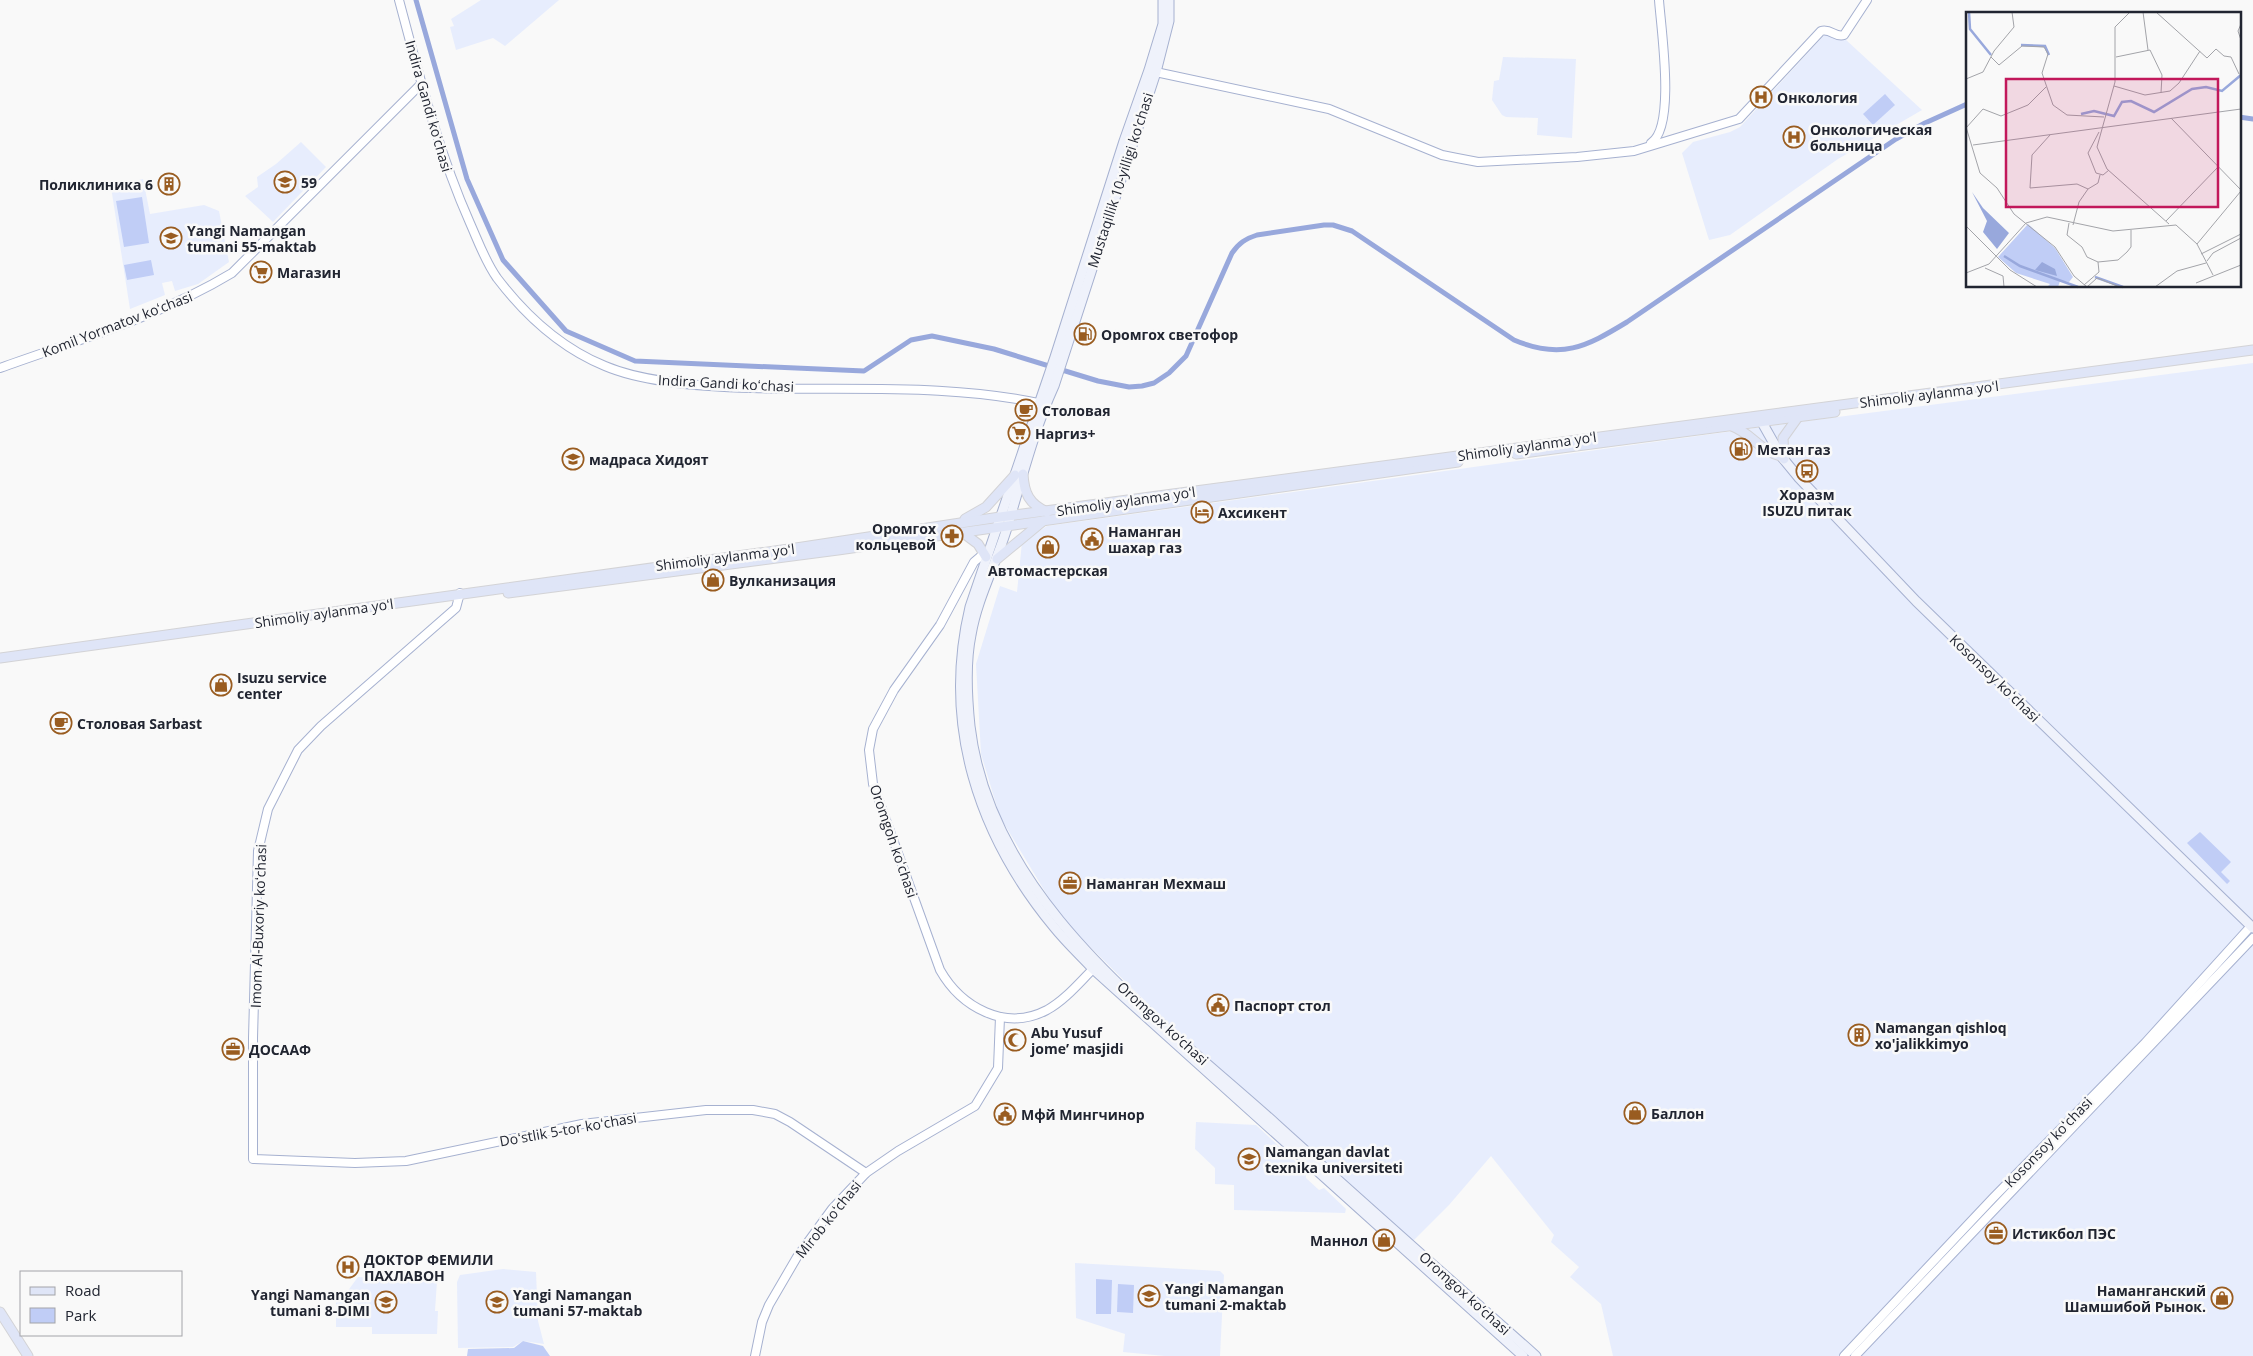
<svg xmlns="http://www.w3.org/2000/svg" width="2253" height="1356" viewBox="0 0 2253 1356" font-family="'Open Sans',sans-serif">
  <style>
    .built { fill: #e7edfd }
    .green { fill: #c0cdf6 }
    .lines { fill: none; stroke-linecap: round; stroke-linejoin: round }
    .canal { stroke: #98a8dc; stroke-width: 5 }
    .tertiary-casing { stroke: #a6b1d0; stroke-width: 10 }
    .secondary-casing { stroke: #a6b1d0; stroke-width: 11 }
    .primary-casing { stroke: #d3d3d6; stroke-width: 11 }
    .tertiary { stroke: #fff; stroke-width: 8 }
    .secondary { stroke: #eff2fb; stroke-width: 9 }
    .primary { stroke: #dfe5f7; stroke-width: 9 }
    .labels { text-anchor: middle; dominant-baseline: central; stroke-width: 5; stroke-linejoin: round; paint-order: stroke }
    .poi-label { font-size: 14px; font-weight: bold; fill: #212531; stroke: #f9f9f9; text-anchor: start }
    .street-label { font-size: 14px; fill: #212531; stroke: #f9f9f9 }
    .inset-river { fill: none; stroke: #98a8dc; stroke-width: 2.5 }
    .inset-road { fill: none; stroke: #a3a4a9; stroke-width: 1 }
    .view { fill: #c2185b; fill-opacity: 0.15; stroke: #c2185b; stroke-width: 2.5 }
    .inset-edge { fill: none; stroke: #212531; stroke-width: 2.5 }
  </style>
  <rect width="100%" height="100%" fill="#f9f9f9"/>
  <g class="built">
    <polygon points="481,0 559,0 505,46 493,38 456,50 450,27 454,26 451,19"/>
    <polygon points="1828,31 1845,39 1922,110 1838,159 1730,235 1709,240 1682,153 1693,142 1730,132 1740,127"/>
    <polygon points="1503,57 1576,59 1572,138 1537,135 1538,118 1506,117 1502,115 1492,100 1494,81 1499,80"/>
    <polygon points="301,142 326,167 273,222 245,196 258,187 257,177 276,164"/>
    <polygon points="143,179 150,214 204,205 219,211 229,262 198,284 175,291 172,281 162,283 165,295 130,309 111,187"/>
    <polygon points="2253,363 2253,1356 1613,1356 1601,1304 1570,1277 1579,1267 1551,1242 1554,1235 1491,1156 1449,1205 1413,1241 1313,1155 1150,1006 1061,918 1000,817 981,754 976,664 1000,586 1017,592 1022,542 1047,526 1777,425"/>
    <polygon points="1196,1122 1256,1125 1306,1171 1306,1178 1319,1190 1324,1188 1346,1209 1345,1213 1234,1210 1234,1185 1215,1184 1215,1168 1195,1149"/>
    <polygon points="1075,1263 1220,1271 1224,1275 1220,1356 1165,1356 1123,1352 1125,1334 1076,1318"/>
    <polygon points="503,1269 536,1272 538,1321 544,1344 523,1341 513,1347 458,1348 457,1282 460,1275"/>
    <polygon points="358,1277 437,1281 435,1311 438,1311 437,1334 372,1334 372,1327 336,1327 336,1293 347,1292"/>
  </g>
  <g class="green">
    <polygon points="1885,94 1895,105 1873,125 1863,114"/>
    <polygon points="142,197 149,243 124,247 116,201"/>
    <polygon points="151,260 154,275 127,280 124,265"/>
    <polygon points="2200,832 2231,862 2221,872 2230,881 2227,884 2187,843"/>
    <polygon points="1096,1279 1112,1280 1111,1314 1096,1314"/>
    <polygon points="1118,1284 1134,1285 1133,1313 1117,1312"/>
    <polygon points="523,1341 543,1346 550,1356 467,1356 468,1349 514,1348"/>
  </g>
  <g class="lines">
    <g class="canal">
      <path d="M416,0L467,179L503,260L566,331L635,361L864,371L911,340L932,336L994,349L1098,381L1129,387L1142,386L1154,383L1169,373L1186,356L1232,253C1239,243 1245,239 1257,235L1324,225H1333L1352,231L1514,340C1561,360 1586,347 1627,322L1896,139L1925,123L1967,104"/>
      <polyline points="2239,117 2253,119"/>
    </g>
    <g class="tertiary-casing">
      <g id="tertiary">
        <path d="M399,0C419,75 438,151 470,223C478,241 485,261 497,278C526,316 561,348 605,366C645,383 709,387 753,388C849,391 948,383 1043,404"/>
        <path d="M1151,71L1329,109L1442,155L1457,158L1478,162L1577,157L1634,151L1739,119L1821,31C1831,28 1835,38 1844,35L1867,0"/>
        <path d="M1651,143C1676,127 1661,29 1659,0"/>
        <path d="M0,368C78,340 161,316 232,273L422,83"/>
        <path d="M986,557L981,556L974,562L940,625L894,690L873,729L869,750L873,784L940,970C961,1007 1005,1032 1047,1010C1065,1000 1079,983 1093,969"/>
        <polyline points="460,593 456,608 321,726 298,750 268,809 258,851 253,1038 253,1159 355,1163 406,1161 582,1124 706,1110 753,1110 775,1114 790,1122 866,1173"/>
        <polyline points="755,1356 762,1322 769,1305 797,1257 832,1209 866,1173 898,1151 975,1106 998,1068 1000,1017"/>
        <polyline points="1844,1356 1993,1198 2145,1043 2251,926"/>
        <polyline points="1855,1356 2253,938"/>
      </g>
    </g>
    <g class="secondary-casing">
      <g id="secondary">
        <path d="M1163,0V24L1149,70L1124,141L1055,357L970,607C942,724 978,835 1054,927C1066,942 1080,955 1093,969L1523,1356"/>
        <path d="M1169,0V21L1156,72L1054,386C1033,432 1021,482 1006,531C995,566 977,599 971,635C965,664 967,697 970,726C991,902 1154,1014 1276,1124C1362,1202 1449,1279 1536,1356"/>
        <polyline points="1759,417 1781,456 1799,478 1916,601 2253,928"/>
      </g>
    </g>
    <g class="primary-casing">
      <g id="primary">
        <path d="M1732,426C1751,433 1761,452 1781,456"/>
        <polyline points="1516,454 1835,412"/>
        <polyline points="1784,459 1783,438 1798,417"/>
        <path d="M1023,474C1024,493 1029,504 1047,512"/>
        <polyline points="965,519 986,507 1015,475"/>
        <polyline points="962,532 978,544 986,557"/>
        <polyline points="997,559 1043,521"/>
        <polyline points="508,593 838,550 1458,462"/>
        <polyline points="0,658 796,548 1000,517 2253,350"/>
        <polyline points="0,1312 28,1356"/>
      </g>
    </g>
    <use href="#tertiary" class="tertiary"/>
    <use href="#secondary" class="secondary"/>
    <use href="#primary" class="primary"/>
  </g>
  <defs>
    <g id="hospital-ring" transform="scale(1.125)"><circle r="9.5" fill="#f9f9f9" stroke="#995c20" stroke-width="1.5"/><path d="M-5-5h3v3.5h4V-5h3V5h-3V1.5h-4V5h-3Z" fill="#995c20"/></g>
    <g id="school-ring" transform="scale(1.125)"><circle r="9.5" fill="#f9f9f9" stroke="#995c20" stroke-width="1.5"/><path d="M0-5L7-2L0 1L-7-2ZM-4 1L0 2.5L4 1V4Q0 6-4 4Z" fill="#995c20"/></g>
    <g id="building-ring" transform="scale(1.125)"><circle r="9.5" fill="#f9f9f9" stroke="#995c20" stroke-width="1.5"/><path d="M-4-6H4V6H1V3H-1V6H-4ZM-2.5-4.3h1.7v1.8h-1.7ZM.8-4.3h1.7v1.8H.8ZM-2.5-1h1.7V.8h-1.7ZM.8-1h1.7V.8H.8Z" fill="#995c20"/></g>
    <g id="supermarket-ring" transform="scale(1.125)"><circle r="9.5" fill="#f9f9f9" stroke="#995c20" stroke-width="1.5"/><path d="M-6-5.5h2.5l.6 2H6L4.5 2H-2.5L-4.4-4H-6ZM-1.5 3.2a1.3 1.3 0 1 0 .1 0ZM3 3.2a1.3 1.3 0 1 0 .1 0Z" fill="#995c20"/></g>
    <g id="fuel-ring" transform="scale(1.125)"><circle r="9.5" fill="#f9f9f9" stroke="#995c20" stroke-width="1.5"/><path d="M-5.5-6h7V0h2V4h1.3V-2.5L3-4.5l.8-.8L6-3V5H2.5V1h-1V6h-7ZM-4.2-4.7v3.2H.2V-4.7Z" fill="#995c20"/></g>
    <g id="cafe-ring" transform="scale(1.125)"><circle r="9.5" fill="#f9f9f9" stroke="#995c20" stroke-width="1.5"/><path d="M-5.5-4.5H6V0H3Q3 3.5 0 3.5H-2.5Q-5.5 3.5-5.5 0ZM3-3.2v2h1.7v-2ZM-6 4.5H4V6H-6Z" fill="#995c20"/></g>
    <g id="university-ring" transform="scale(1.125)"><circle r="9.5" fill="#f9f9f9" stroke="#995c20" stroke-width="1.5"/><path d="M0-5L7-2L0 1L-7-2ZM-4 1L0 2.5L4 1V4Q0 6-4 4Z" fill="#995c20"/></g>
    <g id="bus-ring" transform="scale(1.125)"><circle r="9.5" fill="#f9f9f9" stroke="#995c20" stroke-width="1.5"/><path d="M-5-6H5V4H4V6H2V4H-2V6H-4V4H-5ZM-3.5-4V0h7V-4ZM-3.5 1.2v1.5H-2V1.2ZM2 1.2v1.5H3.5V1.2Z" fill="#995c20"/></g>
    <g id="hotel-ring" transform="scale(1.125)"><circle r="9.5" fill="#f9f9f9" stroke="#995c20" stroke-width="1.5"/><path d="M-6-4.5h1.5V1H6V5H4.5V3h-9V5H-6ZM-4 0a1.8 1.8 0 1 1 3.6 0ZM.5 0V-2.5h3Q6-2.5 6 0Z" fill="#995c20"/></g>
    <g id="pharmacy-ring" transform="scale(1.125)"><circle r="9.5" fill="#f9f9f9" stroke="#995c20" stroke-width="1.5"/><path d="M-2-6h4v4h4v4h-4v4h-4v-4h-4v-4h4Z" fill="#995c20"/></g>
    <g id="civic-ring" transform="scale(1.125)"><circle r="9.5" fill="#f9f9f9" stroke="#995c20" stroke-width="1.5"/><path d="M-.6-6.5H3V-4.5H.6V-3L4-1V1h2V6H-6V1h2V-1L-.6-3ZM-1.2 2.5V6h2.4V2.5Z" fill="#995c20"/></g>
    <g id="shop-ring" transform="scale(1.125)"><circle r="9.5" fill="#f9f9f9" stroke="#995c20" stroke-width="1.5"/><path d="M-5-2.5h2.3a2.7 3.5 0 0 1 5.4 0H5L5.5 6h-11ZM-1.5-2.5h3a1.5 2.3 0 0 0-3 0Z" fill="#995c20"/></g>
    <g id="office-ring" transform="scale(1.125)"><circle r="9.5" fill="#f9f9f9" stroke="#995c20" stroke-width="1.5"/><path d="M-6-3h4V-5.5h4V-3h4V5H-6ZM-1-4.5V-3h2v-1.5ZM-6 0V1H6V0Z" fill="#995c20"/></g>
    <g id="mosque-ring" transform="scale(1.125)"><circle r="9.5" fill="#f9f9f9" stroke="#995c20" stroke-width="1.5"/><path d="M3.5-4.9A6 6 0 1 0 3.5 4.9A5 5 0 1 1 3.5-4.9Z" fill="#995c20"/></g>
  </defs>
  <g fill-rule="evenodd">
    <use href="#hospital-ring" x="1761" y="97"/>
    <use href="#hospital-ring" x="1794" y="137"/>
    <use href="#school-ring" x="285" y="182"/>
    <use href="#building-ring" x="169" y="184"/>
    <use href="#school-ring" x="171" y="238"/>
    <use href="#supermarket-ring" x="261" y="272"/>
    <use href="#fuel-ring" x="1085" y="334"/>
    <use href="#cafe-ring" x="1026" y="410"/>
    <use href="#supermarket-ring" x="1019" y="433"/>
    <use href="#fuel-ring" x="1741" y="449"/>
    <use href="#university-ring" x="573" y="459"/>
    <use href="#bus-ring" x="1807" y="471"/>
    <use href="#hotel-ring" x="1202" y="512"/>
    <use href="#pharmacy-ring" x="952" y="536"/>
    <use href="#civic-ring" x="1092" y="539"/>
    <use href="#shop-ring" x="1048" y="547"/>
    <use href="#shop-ring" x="713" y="580"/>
    <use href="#shop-ring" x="221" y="685"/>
    <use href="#cafe-ring" x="61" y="723"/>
    <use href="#office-ring" x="1070" y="883"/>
    <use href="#civic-ring" x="1218" y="1005"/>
    <use href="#building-ring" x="1859" y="1035"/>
    <use href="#mosque-ring" x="1015" y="1040"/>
    <use href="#office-ring" x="233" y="1049"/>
    <use href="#shop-ring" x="1635" y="1113"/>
    <use href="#civic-ring" x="1005" y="1114"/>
    <use href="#university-ring" x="1249" y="1159"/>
    <use href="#office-ring" x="1996" y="1233"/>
    <use href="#shop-ring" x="1384" y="1240"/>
    <use href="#hospital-ring" x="348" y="1267"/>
    <use href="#school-ring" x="1149" y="1296"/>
    <use href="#shop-ring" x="2222" y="1298"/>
    <use href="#school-ring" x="386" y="1302"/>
    <use href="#school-ring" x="497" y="1302"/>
  </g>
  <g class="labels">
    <g class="poi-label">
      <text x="1777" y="97">Онкология</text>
      <text x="1810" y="129">Онкологическая<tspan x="1810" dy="16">больница</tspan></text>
      <text x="301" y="182">59</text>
      <text x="153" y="184" text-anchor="end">Поликлиника 6</text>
      <text x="187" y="230">Yangi Namangan<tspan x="187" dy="16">tumani 55-maktab</tspan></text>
      <text x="277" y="272">Магазин</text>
      <text x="1101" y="334">Оромгох светофор</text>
      <text x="1042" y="410">Столовая</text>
      <text x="1035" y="433">Наргиз+</text>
      <text x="1757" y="449">Метан газ</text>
      <text x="589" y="459">мадраса Хидоят</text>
      <text x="1807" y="494" text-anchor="middle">Хоразм<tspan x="1807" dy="16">ISUZU питак</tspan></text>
      <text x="1218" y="512">Ахсикент</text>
      <text x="936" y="528" text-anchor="end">Оромгох<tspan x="936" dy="16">кольцевой</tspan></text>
      <text x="1108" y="531">Наманган<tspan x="1108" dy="16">шахар газ</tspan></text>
      <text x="1048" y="570" text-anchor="middle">Автомастерская</text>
      <text x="729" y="580">Вулканизация</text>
      <text x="237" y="677">Isuzu service<tspan x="237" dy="16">center</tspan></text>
      <text x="77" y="723">Столовая Sarbast</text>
      <text x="1086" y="883">Наманган Мехмаш</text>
      <text x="1234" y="1005">Паспорт стол</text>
      <text x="1875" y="1027">Namangan qishloq<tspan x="1875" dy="16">xo'jalikkimyo</tspan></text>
      <text x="1031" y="1032">Abu Yusuf<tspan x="1031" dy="16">jome’ masjidi</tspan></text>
      <text x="249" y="1049">ДОСААФ</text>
      <text x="1651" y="1113">Баллон</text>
      <text x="1021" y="1114">Мфй Мингчинор</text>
      <text x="1265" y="1151">Namangan davlat<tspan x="1265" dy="16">texnika universiteti</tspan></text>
      <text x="2012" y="1233">Истикбол ПЭС</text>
      <text x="1368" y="1240" text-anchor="end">Маннол</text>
      <text x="364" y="1259">ДОКТОР ФЕМИЛИ<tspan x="364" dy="16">ПАХЛАВОН</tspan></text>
      <text x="1165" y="1288">Yangi Namangan<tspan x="1165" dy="16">tumani 2-maktab</tspan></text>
      <text x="2206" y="1290" text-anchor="end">Наманганский<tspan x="2206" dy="16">Шамшибой Рынок.</tspan></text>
      <text x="370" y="1294" text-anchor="end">Yangi Namangan<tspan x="370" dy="16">tumani 8-DIMI</tspan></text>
      <text x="513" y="1294">Yangi Namangan<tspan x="513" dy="16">tumani 57-maktab</tspan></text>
    </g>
    <g class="street-label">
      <text transform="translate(429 106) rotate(74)">Indira Gandi koʻchasi</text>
      <text transform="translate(1120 180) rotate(-72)">Mustaqillik 10-yilligi ko'chasi</text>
      <text transform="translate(117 324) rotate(-21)">Komil Yormatov koʻchasi</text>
      <text transform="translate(726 383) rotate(3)">Indira Gandi koʻchasi</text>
      <text transform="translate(1929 394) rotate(-7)">Shimoliy aylanma yoʻl</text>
      <text transform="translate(1527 446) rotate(-8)">Shimoliy aylanma yoʻl</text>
      <text transform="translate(1126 501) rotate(-8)">Shimoliy aylanma yoʻl</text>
      <text transform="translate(725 557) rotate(-7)">Shimoliy aylanma yoʻl</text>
      <text transform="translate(324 613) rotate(-8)">Shimoliy aylanma yoʻl</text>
      <text transform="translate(1995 678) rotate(44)">Kosonsoy koʻchasi</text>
      <text transform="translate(894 841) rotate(71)">Oromgoh koʻchasi</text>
      <text transform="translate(258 926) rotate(-88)">Imom Al-Buxoriy koʻchasi</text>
      <text transform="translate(1163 1023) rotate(42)">Oromgox ko‘chasi</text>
      <text transform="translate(568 1129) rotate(-10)">Doʻstlik 5-tor koʻchasi</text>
      <text transform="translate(2048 1142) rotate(-46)">Kosonsoy koʻchasi</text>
      <text transform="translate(828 1219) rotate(-51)">Mirob koʻchasi</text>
      <text transform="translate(1465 1293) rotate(42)">Oromgox ko‘chasi</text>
    </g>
  </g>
  <g transform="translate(1966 12)">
    <rect width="275" height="275" fill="#f9f9f9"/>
    <path d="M62,212L89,236L107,265L103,270L94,269L92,275H81L84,272L50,261L32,245Z" fill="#c0cdf6"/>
    <path d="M6,180L17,196L43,221L31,237L17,220L21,209ZM76,250L89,257L91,264L69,258Z" fill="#98a8dc"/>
    <path class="inset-river" d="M3,0L4,17L25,43M55,33L79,34L83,43M115,102L128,99L148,104L156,90L165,89L188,100L226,77L240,75L256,79L275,63M38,244L54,254L112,275M129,265L157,275"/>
    <path class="inset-road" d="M164,0L149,15V70L131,135L141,157L203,212M177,0L182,38M190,0L241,46L250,37M275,12L272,19L275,28M250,37L258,44L265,45L273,62M25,45L33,53L56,34L78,35L82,42L76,61L87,93L101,103L138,105M150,45L184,38L196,63L195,81M0,67L17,60L28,39L48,15L46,0M148,74L179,83L204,79L213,71L234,39M205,106L275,178M0,115L14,161L31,176L48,202L89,235L108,264L121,275M0,116L17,97L35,104L62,93L80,75M133,120L122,141L130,161L137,163L143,158M84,123L66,143L64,176L111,172L122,177M7,133L275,97M200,209L252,155M103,211L101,223L116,235L121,245L132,250M107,213L113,190L122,177L132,171L134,163M0,214L44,258L71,275M231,232L275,179M235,242L275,222M241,249L247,241L275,226M132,250L152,248L161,240L165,235V218M19,256L37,264L38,275M0,261L23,252L60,211L81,205L147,219L210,213L231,232L247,263M230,271L275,253M118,273L133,260L132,250M121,275L131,266L154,275M189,275L211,259L240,251"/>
    <path class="view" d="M40,67H252V195H40Z"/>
    <rect width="275" height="275" class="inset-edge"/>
  </g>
  <rect x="20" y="1271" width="162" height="65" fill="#f9f9f9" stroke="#a3a4a9"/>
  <rect x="30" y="1287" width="25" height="8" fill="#dfe5f7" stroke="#a3a4a9"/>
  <text x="65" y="1296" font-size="15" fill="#212531">Road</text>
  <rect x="30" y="1308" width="25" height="15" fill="#c0cdf6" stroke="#a3a4a9"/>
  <text x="65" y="1321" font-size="15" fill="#212531">Park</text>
</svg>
